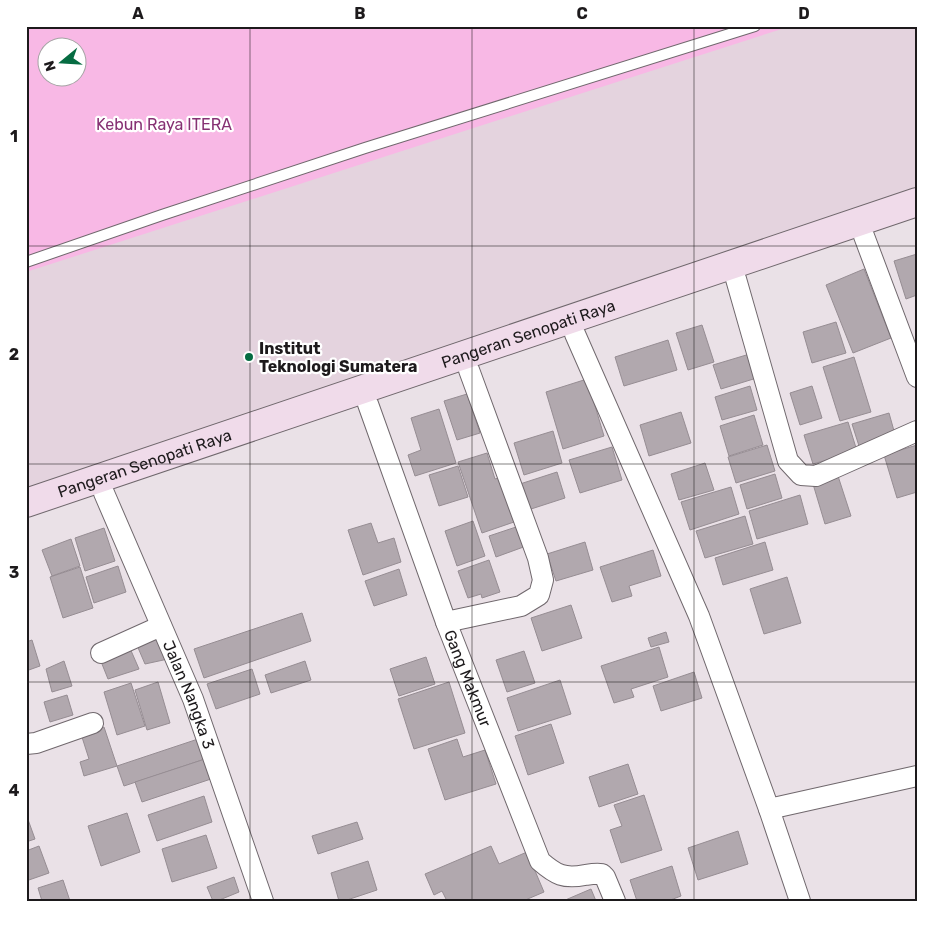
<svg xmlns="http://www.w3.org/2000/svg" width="943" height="927" viewBox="0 0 943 927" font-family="Rubik,sans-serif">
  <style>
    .built { fill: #e4d3de; fill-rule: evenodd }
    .green { fill: #f8b8e5; fill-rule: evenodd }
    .building { fill: #b1a8ae; stroke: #968d93 }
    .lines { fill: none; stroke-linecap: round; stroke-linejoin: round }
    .lane-casing { stroke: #70686d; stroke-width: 12 }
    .street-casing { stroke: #70686d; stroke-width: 22 }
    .secondary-casing { stroke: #70686d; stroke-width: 30 }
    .lane { stroke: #fff; stroke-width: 10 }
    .street { stroke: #fff; stroke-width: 20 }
    .secondary { stroke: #f0dbea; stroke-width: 28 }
    .grid { fill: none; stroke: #1d1a1c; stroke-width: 1; stroke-opacity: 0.55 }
    .poi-dot { fill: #066c42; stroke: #fff; stroke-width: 2 }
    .labels { text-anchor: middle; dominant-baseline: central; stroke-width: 4.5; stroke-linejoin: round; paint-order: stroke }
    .park-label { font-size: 16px; fill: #863173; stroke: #fff }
    .street-label { font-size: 16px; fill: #1d1a1c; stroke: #fff }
    .poi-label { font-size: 16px; font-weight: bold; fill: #1d1a1c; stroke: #fff; text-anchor: start }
    .neatline { fill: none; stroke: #1d1a1c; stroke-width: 2 }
    .grid-label { font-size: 16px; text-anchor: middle; font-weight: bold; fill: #1d1a1c }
  </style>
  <rect width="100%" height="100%" fill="#eae1e7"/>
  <path class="built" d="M26,26H917V206L26,508ZM48,48H78V78H48Z"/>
  <path class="green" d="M26,26H791L26,272ZM48,48H78V78H48Z"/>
  <g class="building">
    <polygon points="917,254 917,295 906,299 894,261"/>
    <polygon points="864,269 891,338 853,353 826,285"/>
    <polygon points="836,322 846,353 812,363 803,332"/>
    <polygon points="702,325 714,362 688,370 676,333"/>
    <polygon points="668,340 677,370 624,386 615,357"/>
    <polygon points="753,353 760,377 721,389 713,365"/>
    <polygon points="854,357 871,412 840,421 823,367"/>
    <polygon points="587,379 604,436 563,449 546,392"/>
    <polygon points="750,386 757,410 722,420 715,397"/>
    <polygon points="812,386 822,418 800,425 790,393"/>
    <polygon points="467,394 480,433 457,440 444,401"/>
    <polygon points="439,409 456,463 415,476 408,455 421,450 411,418"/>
    <polygon points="681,412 691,443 649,456 640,425"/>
    <polygon points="889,413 896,438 860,449 852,424"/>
    <polygon points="754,415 763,445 729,456 720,426"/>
    <polygon points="848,422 857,451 813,464 804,435"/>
    <polygon points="553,431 562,463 524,475 514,443"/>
    <polygon points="767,445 775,471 736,483 728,457"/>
    <polygon points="917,445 917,492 897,498 884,455"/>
    <polygon points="612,447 622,480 580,493 569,460"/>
    <polygon points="487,453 495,479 505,476 514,522 482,533 458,462"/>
    <polygon points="705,463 714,490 679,500 671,474"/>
    <polygon points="458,466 468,497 439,506 429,475"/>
    <polygon points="557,472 565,498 528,510 520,484"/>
    <polygon points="775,474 782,498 747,509 740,485"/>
    <polygon points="838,476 851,516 825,524 813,484"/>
    <polygon points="731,487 739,514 690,530 681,502"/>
    <polygon points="800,495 808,524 757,539 749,511"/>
    <polygon points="745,516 753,544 705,558 696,531"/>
    <polygon points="473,521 485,556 457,566 445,531"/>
    <polygon points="371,523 378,543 394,538 401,562 363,575 348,530"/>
    <polygon points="522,525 529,545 496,557 489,536"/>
    <polygon points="104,528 115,561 85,571 75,538"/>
    <polygon points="71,539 80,566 52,576 42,550"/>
    <polygon points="585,542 593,570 556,581 547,554"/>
    <polygon points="765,542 773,570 723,585 715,558"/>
    <polygon points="653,550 661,576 629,586 632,596 612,602 600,567"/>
    <polygon points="489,560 500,592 482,598 481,594 468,598 458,571"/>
    <polygon points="118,566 126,592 94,603 86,577"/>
    <polygon points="80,567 93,608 63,618 50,577"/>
    <polygon points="399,569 407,595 374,606 365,581"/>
    <polygon points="787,577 801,623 764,634 750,589"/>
    <polygon points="571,605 582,638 542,651 531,618"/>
    <polygon points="302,613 311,641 204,678 194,649"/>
    <polygon points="666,632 669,642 651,647 648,638"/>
    <polygon points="159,635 168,659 145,664 136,643"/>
    <polygon points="32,640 40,666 26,671 26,642"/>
    <polygon points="129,646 139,669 108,679 100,659"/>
    <polygon points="659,647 668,677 631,689 634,697 614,703 601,666"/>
    <polygon points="524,651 535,683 507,692 496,660"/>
    <polygon points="426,657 435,684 399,696 390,669"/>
    <polygon points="64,661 72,686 52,692 46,669"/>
    <polygon points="305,661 311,680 271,693 265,675"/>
    <polygon points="252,669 260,694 216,709 207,684"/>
    <polygon points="694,672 702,698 661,711 653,686"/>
    <polygon points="560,680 571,714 518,731 507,698"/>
    <polygon points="158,682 170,723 147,730 135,690"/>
    <polygon points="449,682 465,733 414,749 398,699"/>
    <polygon points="131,683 145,726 117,735 104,692"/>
    <polygon points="67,695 73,715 50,722 44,702"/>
    <polygon points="551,724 564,763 528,775 515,736"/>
    <polygon points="104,727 117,766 84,776 80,762 89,759 81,734"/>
    <polygon points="204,737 211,757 124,786 117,766"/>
    <polygon points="457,739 463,757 485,750 496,784 445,800 428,749"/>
    <polygon points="205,759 211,779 142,802 135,782"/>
    <polygon points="628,764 638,794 599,807 589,777"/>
    <polygon points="644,795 662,850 621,863 610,830 622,826 614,805"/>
    <polygon points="204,796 212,822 157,841 148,815"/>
    <polygon points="127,813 140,852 101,866 88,826"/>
    <polygon points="26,814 35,839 26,842"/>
    <polygon points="357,822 363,839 318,854 312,836"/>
    <polygon points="738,831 748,864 698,880 688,848"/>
    <polygon points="206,835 217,868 172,882 162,849"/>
    <polygon points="39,846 49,873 26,881 26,851"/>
    <polygon points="491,846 499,864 527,852 544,892 523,901 447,901 442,891 434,895 425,874"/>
    <polygon points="368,861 377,890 344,901 339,901 331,873"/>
    <polygon points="672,866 681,896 668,901 637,901 630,880"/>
    <polygon points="234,877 239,892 217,901 213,901 207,887"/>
    <polygon points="63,880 70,901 42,901 38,888"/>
    <polygon points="591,889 596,901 563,901"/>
  </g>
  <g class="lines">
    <g class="lane-casing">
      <polyline id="lane" points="26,262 162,215 365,148 755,26"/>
    </g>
    <g class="street-casing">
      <g id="street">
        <polyline points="864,236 917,377"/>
        <polyline points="736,279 788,461 801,475 816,476 917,431"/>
        <polyline points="575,334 699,616 769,809 800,901"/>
        <path id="s1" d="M368,404L446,622L540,861C556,875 564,879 585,875C591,874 596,873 602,874L605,877L615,901"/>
        <path id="s2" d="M104,493L193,699L263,901"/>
        <polyline points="446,622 521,606 539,595 543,580 538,558 469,370"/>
        <polyline points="101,653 161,626"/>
        <polyline points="26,744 36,743 93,723"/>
        <polyline points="769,809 917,776"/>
      </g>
    </g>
    <g class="secondary-casing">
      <g id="secondary">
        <path id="s3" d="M26,503L917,202"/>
      </g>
    </g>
    <use href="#lane" class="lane"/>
    <use href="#street" class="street"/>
    <use href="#secondary" class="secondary"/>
  </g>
  <path class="grid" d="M250,26V901M472,26V901M694,26V901M26,246H917M26,464H917M26,682H917"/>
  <circle class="poi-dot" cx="249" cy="357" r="5"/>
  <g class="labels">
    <g class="park-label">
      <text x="164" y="124">Kebun Raya ITERA</text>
    </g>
    <g class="street-label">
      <text stroke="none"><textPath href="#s3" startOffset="530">Pangeran Senopati Raya</textPath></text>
      <text stroke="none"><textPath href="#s3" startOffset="125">Pangeran Senopati Raya</textPath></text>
      <text stroke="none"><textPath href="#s1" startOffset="292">Gang Makmur</textPath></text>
      <text stroke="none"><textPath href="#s2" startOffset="219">Jalan Nangka 3</textPath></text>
    </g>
    <g class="poi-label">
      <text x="259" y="348">Institut<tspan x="259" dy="18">Teknologi Sumatera</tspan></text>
    </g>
  </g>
  <rect width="943" height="927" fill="none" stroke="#ffffff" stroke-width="55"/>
  <g transform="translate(62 62) rotate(252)"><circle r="24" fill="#ffffff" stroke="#a5a3a4"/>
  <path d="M0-4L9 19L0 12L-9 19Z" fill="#066c42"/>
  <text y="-8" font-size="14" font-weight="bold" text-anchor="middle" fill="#1d1a1c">N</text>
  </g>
  <rect x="28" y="28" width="888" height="872" class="neatline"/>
  <g class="grid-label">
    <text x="138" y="19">A</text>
    <text x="360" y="19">B</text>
    <text x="582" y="19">C</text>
    <text x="804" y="19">D</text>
    <text x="14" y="142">1</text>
    <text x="14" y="360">2</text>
    <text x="14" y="578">3</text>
    <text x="14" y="796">4</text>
  </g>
</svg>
